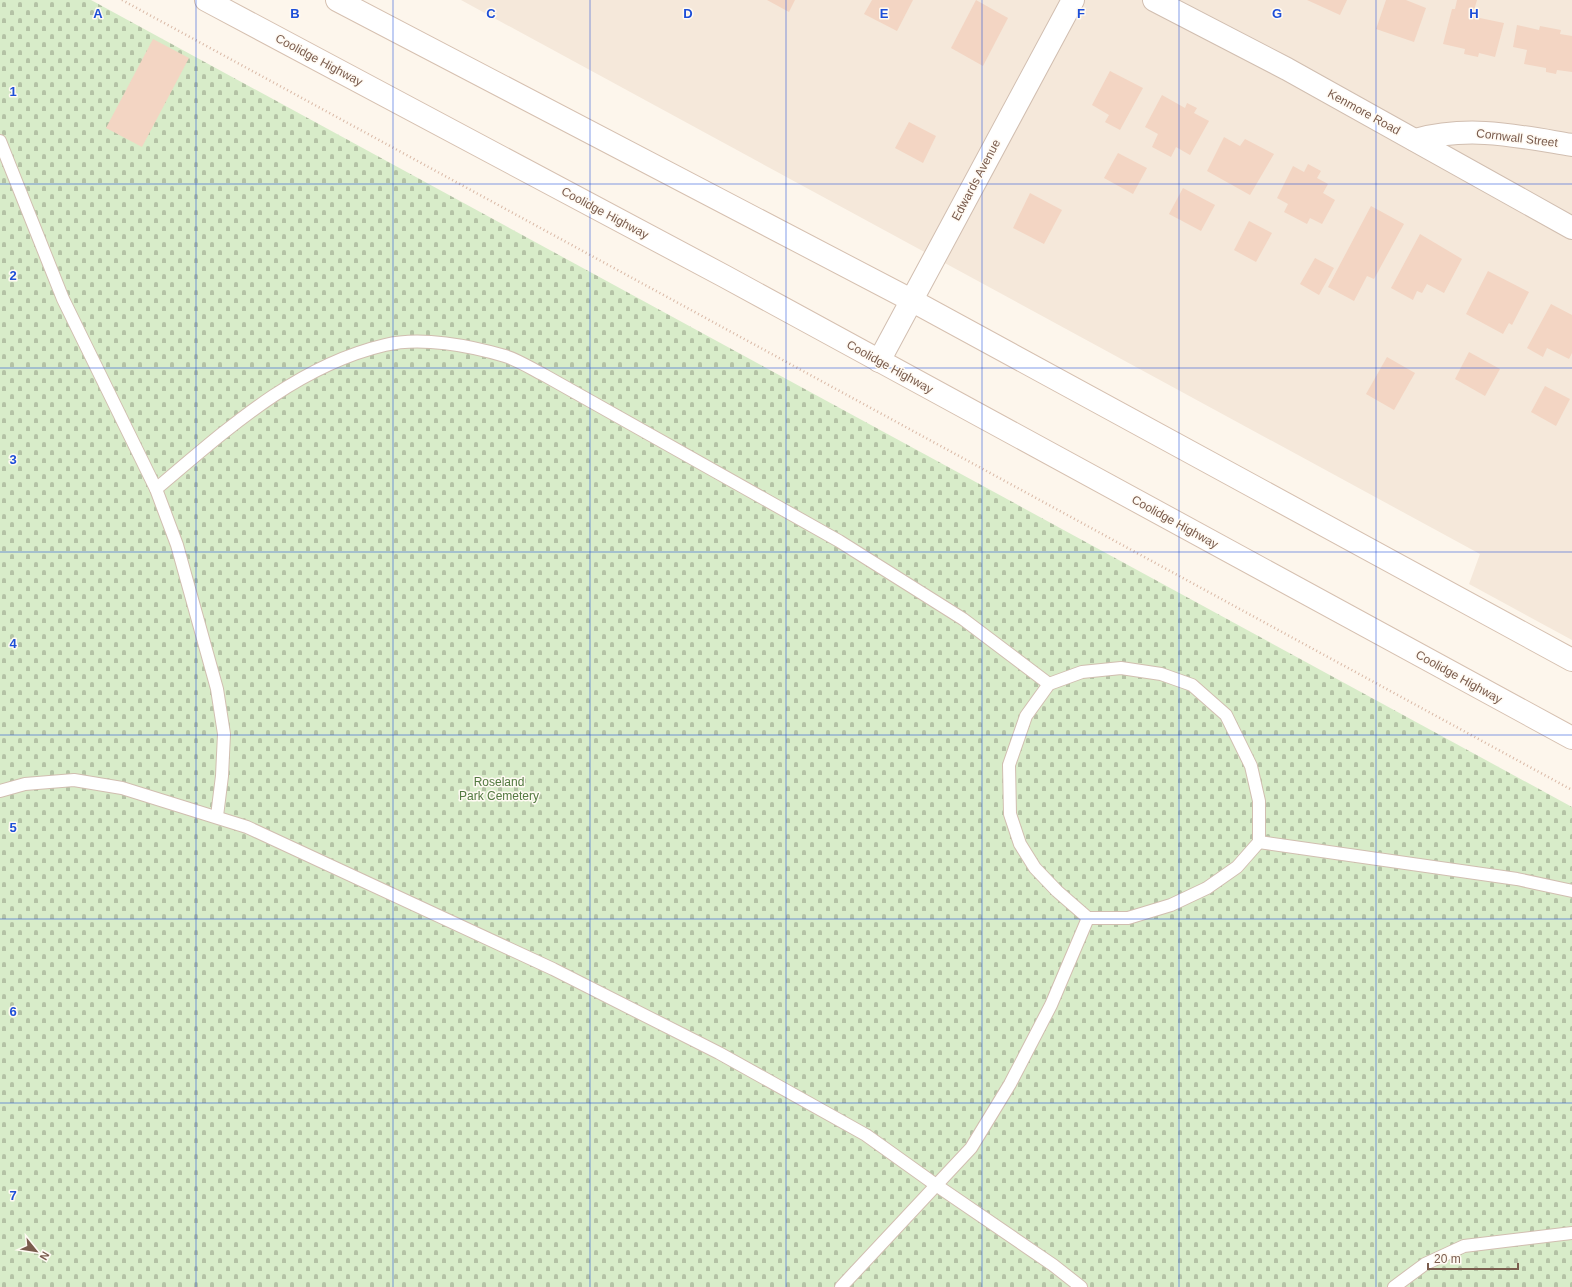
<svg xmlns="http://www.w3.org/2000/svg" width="1572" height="1287" viewBox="0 0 1572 1287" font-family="Arial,sans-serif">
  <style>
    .residential { fill: #f5e8da }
    .cemetery { fill: url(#cemetery-stones) }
    .building { fill: #f3d5c3 }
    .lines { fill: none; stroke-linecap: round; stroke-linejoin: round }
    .lane-casing { stroke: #d1beb0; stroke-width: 14 }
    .street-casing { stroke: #d1beb0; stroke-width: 24 }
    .secondary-casing { stroke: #d6c0b0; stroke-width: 24 }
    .path { stroke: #d9b8a5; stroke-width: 2.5; stroke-dasharray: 1 3; stroke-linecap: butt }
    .lane { stroke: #fff; stroke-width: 12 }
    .street { stroke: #fff; stroke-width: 22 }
    .secondary { stroke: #fff; stroke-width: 22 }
    .grid { fill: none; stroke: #1d4ed8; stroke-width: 1; stroke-opacity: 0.55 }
    .labels { text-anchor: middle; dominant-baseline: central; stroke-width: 3; stroke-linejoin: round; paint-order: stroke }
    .street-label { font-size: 12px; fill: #7a5c4d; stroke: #fffaf3 }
    .park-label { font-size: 12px; fill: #537a41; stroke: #fffaf3 }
    .grid-label { font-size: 13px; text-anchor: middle; font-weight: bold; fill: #1d4ed8; stroke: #fffaf3; stroke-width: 3; stroke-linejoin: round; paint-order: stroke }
  </style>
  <defs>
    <pattern id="cemetery-stones" width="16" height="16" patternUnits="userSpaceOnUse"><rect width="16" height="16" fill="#d8ecc9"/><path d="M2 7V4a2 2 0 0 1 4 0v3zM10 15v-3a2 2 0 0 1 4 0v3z" fill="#b4c2a5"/></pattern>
  </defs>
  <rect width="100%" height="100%" fill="#fdf6ec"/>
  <polygon class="residential" points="461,0 1572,0 1572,640 1469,584 1480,554"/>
  <polygon class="cemetery" points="0,0 91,0 1572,807 1572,1287 0,1287"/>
  <g class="building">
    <polygon points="767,0 795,0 789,12"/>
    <polygon points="872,0 913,0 897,31 864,14"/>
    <polygon points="976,0 1008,18 983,66 951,48"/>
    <polygon points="1307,0 1347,0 1340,15"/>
    <polygon points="1386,0 1406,0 1426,8 1414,42 1376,29"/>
    <polygon points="1457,0 1477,0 1473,14 1475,14 1475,17 1504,23 1495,57 1479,53 1478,57 1464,54 1465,49 1443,44 1452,9 1455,9"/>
    <polygon points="1517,25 1539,30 1540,26 1561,30 1560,34 1572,36 1572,72 1557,70 1556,74 1546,72 1546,68 1524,64 1527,50 1513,47"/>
    <polygon points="153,39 189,58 142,147 106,128"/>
    <polygon points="1110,71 1143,88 1120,130 1105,122 1109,115 1092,105"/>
    <polygon points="1162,95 1185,108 1187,103 1197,108 1194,113 1209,121 1190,155 1176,147 1171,157 1152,147 1158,134 1145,127"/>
    <polygon points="909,122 936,136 923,163 895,148"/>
    <polygon points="1224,137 1240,146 1245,139 1274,154 1250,195 1207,171"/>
    <polygon points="1118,153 1147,168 1133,194 1104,178"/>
    <polygon points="1308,164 1321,171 1317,178 1328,184 1323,193 1335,200 1322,224 1310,218 1307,224 1284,212 1288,204 1277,198 1293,166 1304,172"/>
    <polygon points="1183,188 1215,205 1201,231 1169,214"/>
    <polygon points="1030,193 1062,210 1044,244 1013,228"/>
    <polygon points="1371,206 1404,224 1374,279 1367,276 1354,301 1328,287"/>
    <polygon points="1249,221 1272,233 1256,262 1234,250"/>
    <polygon points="1420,234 1462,259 1444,293 1427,284 1422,293 1417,291 1413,300 1391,288"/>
    <polygon points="1315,258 1334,268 1319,295 1300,284"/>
    <polygon points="1488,271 1529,292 1512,325 1509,323 1503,334 1466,314"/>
    <polygon points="1551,304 1572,315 1572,353 1569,359 1547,348 1543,357 1527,348"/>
    <polygon points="1469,352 1500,369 1485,396 1455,379"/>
    <polygon points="1387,357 1415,373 1394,410 1366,394"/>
    <polygon points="1545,386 1570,399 1556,426 1531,412"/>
  </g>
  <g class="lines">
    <g class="lane-casing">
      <g id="lane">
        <polyline points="0,141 63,299 156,489 177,545 217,689 224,734 222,776 217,816"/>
        <path d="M156,489C225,431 295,366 385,345C421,336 471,346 505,356C518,360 532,369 544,375L839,541L963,619L1049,684"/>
        <polygon points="1121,668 1161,674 1192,685 1226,715 1251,766 1259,801 1259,842 1237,867 1207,888 1171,905 1128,918 1088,918 1057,891 1035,868 1020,844 1010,814 1009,765 1026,716 1049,684 1082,672"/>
        <polyline points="0,791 25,784 74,780 122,788 247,827 553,969 719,1053 866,1135 936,1185 1053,1265 1081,1287"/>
        <polyline points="1259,842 1517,879 1572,891"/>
        <polyline points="841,1287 971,1148 1010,1084 1051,1005 1088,918"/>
        <polyline points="1394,1287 1425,1264 1464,1246 1572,1233"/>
      </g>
    </g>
    <g class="street-casing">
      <g id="street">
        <polyline points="1154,0 1287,69 1572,228"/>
        <path d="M1415,140C1470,125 1517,136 1572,145"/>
        <polyline points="879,361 1073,0"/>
      </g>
    </g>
    <g class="secondary-casing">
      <g id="secondary">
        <polyline points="206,0 724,276 1572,738"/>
        <polyline points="337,0 911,300 1572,660"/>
      </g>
    </g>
    <polyline class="path" points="122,0 1572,790"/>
    <use href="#lane" class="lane"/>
    <use href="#street" class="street"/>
    <use href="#secondary" class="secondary"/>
  </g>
  <path class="grid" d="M196,0V1287M393,0V1287M590,0V1287M786,0V1287M982,0V1287M1179,0V1287M1376,0V1287M0,184H1572M0,368H1572M0,552H1572M0,735H1572M0,919H1572M0,1103H1572"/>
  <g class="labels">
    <g class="street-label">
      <text transform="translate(319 60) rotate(28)">Coolidge Highway</text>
      <text transform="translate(1364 112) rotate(29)">Kenmore Road</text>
      <text transform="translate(1517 138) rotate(7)">Cornwall Street</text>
      <text transform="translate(976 180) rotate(-62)">Edwards Avenue</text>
      <text transform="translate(605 213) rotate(28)">Coolidge Highway</text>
      <text transform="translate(890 367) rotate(29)">Coolidge Highway</text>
      <text transform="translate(1175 522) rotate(29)">Coolidge Highway</text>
      <text transform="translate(1459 677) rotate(29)">Coolidge Highway</text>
    </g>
    <g class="park-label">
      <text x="499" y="782">Roseland<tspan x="499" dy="14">Park Cemetery</tspan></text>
    </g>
  </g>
  <g class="grid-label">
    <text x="98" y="18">A</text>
    <text x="295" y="18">B</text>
    <text x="491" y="18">C</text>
    <text x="688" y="18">D</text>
    <text x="884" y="18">E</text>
    <text x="1081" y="18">F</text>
    <text x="1277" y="18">G</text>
    <text x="1474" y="18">H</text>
    <text x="13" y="96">1</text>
    <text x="13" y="280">2</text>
    <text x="13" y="464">3</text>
    <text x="13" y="648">4</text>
    <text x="13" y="832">5</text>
    <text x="13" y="1016">6</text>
    <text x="13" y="1200">7</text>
  </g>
  <g transform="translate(36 1251) rotate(120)" stroke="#fffaf3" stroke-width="3" paint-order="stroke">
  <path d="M0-3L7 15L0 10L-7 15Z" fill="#7a5c4d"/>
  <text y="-6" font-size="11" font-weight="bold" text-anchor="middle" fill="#7a5c4d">N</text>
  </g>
  <path d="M1428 1263v6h90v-6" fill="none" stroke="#7a5c4d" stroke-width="2"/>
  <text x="1434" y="1263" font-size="12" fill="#7a5c4d" stroke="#fffaf3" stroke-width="3" paint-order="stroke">20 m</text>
</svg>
